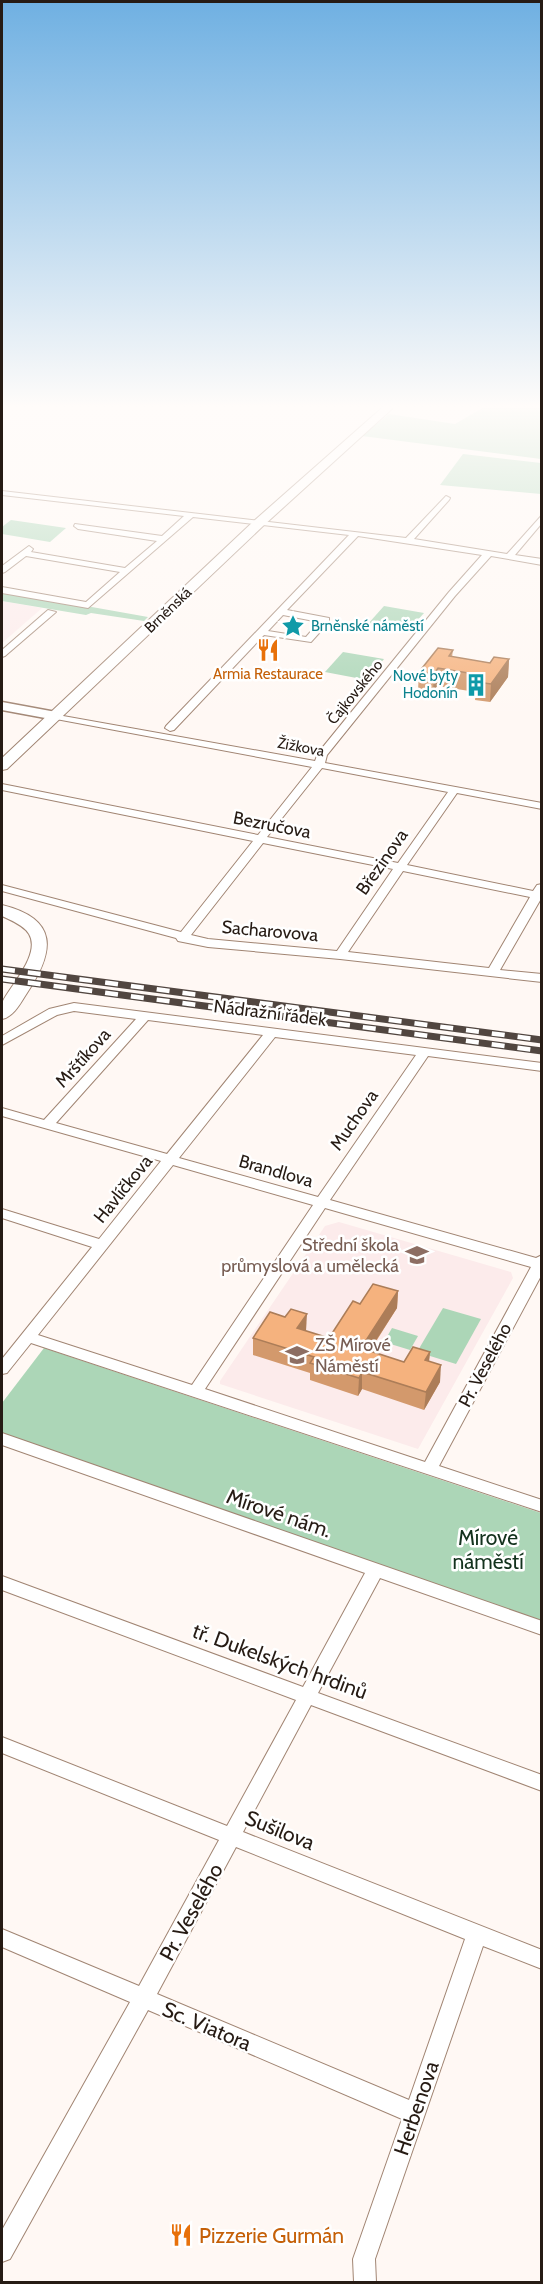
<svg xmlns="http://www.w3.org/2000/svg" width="543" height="2284" viewBox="0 0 543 2284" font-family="Cabin,sans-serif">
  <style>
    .education { fill: #fcebeb }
    .green { fill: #acd6b7 }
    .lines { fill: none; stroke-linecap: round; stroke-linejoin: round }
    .minor-casing { stroke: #a18573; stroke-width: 2 }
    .tertiary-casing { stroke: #a18573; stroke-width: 3 }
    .secondary-casing { stroke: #a18573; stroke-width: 2 }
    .minor { fill: #fff; fill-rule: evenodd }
    .tertiary { fill: #fff; fill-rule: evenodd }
    .secondary { fill: #fff; fill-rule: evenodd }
    .rail-casing { stroke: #514640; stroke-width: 7 }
    .rail { stroke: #fff; stroke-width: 4.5; stroke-dasharray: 13; stroke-linecap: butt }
    .wall { fill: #d3996c }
    .shaded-wall { fill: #ac7d58 }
    .building { fill: #f5b27e; stroke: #ac7d58; stroke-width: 1.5 }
    .labels { text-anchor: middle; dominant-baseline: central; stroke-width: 5; stroke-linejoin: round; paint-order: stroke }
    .far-street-label { font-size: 15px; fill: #261b14; stroke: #fff }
    .far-culture-label { font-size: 15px; fill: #0d838f; stroke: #fff; text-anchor: start }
    .far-food-label { font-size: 15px; fill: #c56008; stroke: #fff }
    .street-label { font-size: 18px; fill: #261b14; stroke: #fff }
    .education-label { font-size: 18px; fill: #785e54; stroke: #fff; text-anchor: end }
    .near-street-label { font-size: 21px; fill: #261b14; stroke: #fff }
    .near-park-label { font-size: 21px; fill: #13321d; stroke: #fff }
    .near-food-label { font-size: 21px; fill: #c56008; stroke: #fff; text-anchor: start }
  </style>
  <rect width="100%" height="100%" fill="#fff8f4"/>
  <g class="education">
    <polygon points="2,601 42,608 2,643"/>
    <polygon points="339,1222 511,1272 513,1278 418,1449 220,1384 220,1381 325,1226"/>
  </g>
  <g class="green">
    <polygon points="484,407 541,407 541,459 362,436 389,414 455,424"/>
    <polygon points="463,454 541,463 541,494 440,485"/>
    <polygon points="11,520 66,528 50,542 2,534 2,527"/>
    <polygon points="2,591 148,617 144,621 91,613 86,615 2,601"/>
    <polygon points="384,606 424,613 407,632 367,625"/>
    <polygon points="343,652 384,659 367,680 325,672"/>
    <polygon points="443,1308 481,1319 456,1364 417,1352"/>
    <polygon points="392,1328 418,1336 410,1350 384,1342"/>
    <polygon points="44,1348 541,1513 541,1621 2,1433 2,1403"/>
  </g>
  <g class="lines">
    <g class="minor-casing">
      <g id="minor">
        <path d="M2,491L406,538L446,496L450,498L449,500L414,539L507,554L542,515V523L515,555L542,559V565L491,556L455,596L327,755L325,763L542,803V809L457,793L407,865L533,891L537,885L542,884V897L500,970L542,974V982L340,959L208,947L178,941L176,938L2,891V885L181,932L253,841L2,790V784L258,835L312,767L56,719L51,716L52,714L315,761L318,753L449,592L482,555L358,536L287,610L329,618V622L311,642L264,635L174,730L170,731L165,728L166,726L349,535L193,517L88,608L2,593V587L86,602L120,572L26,556L5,572L2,573V566L29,546L33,549L31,552L125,568L157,541L78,529L74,526L75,524L162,536L184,516L2,495ZM283,615L319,622L306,637L268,631ZM322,768L448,792L398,863L267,837ZM263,843L393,869L337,951L208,939L191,935ZM403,871L530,897L489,968L348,952Z"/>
        <polygon points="48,610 56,612 5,656 2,657 2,650"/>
        <path d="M74,1003L542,1063V1071L428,1056L330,1200L536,1258L542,1255V1274L439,1466L542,1500V1512L31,1343L7,1373L2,1374V1359L92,1247L2,1218V1209L99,1239L161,1161L2,1116V1108L44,1120L136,1019L74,1011L57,1015L2,1045V1036L49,1009ZM148,1020L263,1035L167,1154L56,1123ZM275,1037L416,1055L318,1197L179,1158ZM173,1165L313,1205L192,1385L38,1335ZM325,1208L531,1267L425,1462L205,1389Z"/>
        <path d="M2,1433L542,1621V1635L380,1578L318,1693L542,1775V1791L311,1705L243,1832L542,1950V1969L483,1946L375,2259L376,2282H354L353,2259L402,2119L148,2010L10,2259L2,2262V2230L130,2002L2,1947V1929L139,1986L219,1840L2,1753V1737L227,1826L296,1700L2,1590V1576L303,1687L365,1573L2,1445ZM236,1847L465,1939L409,2100L157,1994Z"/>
      </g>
    </g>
    <g class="tertiary-casing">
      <polygon id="tertiary" points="2,702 56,712 63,716 56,720 2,710"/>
    </g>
    <g class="secondary-casing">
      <g id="secondary">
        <polygon points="383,407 394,407 263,526 7,769 2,770 2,758 255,520"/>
        <path d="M2,905C59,919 55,951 27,993C21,1002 14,1017 2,1019C1,1014 0,1006 3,1001C11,985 41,954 29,934C24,925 10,920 2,916Z"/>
      </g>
    </g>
    <use href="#minor" class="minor"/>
    <use href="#tertiary" class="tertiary"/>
    <use href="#secondary" class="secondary"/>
    <g class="rail-casing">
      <g id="rail">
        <polyline points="2,969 542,1040"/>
        <polyline points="2,979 542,1051"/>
      </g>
    </g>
    <use href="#rail" class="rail"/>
  </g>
  <g class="wall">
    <polygon points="453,650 452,657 490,663 509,659 508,677 490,702 475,700 476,692 437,686 433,692 418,690 419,672"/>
    <polygon points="398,1291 397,1308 370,1351 404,1362 430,1352 429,1362 440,1382 424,1410 362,1389 358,1396 310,1380 310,1373 253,1355 253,1338 306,1331 329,1338 360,1304"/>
  </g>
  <g class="shaded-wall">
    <polygon points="509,659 508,677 490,702 491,684"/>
    <polygon points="438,668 437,686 433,692 434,674"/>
    <polygon points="398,1291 397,1308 360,1365 361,1348"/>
    <polygon points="307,1314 306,1331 297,1328"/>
    <polygon points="430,1352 428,1369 425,1360"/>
    <polygon points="441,1365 440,1382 424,1410 426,1392"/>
    <polygon points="362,1372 362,1389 358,1396 359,1378"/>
  </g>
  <g class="building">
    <polygon points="438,648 453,650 449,656 490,663 494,657 509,659 491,684 477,682 481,675 438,668 434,674 419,672"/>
    <polygon points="373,1284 398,1291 361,1348 404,1362 413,1347 430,1352 425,1360 441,1365 426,1392 362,1372 359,1378 310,1363 314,1357 253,1338 270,1312 285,1317 291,1309 307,1314 297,1328 329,1338 353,1301 360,1304"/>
  </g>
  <linearGradient id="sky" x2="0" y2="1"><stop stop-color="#6fb0e2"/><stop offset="0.56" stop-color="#fffcfa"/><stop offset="1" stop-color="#fffcfa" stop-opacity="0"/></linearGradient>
  <rect width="543" height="726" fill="url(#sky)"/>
  <defs>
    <g id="sight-bare" transform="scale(1.8)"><path d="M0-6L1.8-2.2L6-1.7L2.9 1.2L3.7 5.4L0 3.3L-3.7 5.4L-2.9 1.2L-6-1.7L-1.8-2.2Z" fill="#0f9aa8" stroke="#fff" stroke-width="2.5" paint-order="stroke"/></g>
    <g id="restaurant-bare" transform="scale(1.8)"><path d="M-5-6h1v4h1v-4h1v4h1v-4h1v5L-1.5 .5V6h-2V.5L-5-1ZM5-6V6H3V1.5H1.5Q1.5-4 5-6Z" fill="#e8710a" stroke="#fff" stroke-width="2.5" paint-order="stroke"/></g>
    <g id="building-bare" transform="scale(1.8)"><path d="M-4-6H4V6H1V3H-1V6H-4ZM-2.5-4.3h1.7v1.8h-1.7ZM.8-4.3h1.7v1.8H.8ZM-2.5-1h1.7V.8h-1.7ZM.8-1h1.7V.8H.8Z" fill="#0f9aa8" stroke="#fff" stroke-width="2.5" paint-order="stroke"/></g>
    <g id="school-bare" transform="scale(1.8)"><path d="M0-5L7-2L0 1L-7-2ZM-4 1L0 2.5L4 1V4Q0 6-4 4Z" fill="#8d6e63" stroke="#fff" stroke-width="2.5" paint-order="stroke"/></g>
  </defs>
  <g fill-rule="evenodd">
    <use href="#sight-bare" x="293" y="626"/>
    <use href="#restaurant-bare" x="268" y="650"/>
    <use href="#building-bare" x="476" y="685"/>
    <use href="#school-bare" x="417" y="1255"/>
    <use href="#school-bare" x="297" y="1355"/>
    <use href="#restaurant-bare" x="181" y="2235"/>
  </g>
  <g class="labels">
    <g class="far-street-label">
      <text transform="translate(168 610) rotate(-44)">Brněnská</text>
      <text transform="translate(355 692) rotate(-51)">Čajkovského</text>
      <text transform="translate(301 747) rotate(11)">Žižkova</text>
    </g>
    <g class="far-culture-label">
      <text x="311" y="626">Brněnské náměstí</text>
      <text x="458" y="676" text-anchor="end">Nové byty<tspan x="458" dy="17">Hodonín</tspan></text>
    </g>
    <g class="far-food-label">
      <text x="268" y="674">Armia Restaurace</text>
    </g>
    <g class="street-label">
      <text transform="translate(272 825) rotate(11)">Bezručova</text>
      <text transform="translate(382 862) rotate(-55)">Březinova</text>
      <text transform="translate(270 931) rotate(5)">Sacharovova</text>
      <text transform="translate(270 1013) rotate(7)">Nádražní řádek</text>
      <text transform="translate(83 1058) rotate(-48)">Mrštíkova</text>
      <text transform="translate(354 1120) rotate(-55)">Muchova</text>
      <text transform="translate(276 1171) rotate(16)">Brandlova</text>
      <text transform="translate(123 1189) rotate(-51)">Havlíčkova</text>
      <text transform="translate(485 1365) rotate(-62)">Pr. Veselého</text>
    </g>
    <g class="education-label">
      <text x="399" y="1245">Střední škola<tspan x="399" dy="21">průmyslová a umělecká</tspan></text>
      <text x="315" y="1345" text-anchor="start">ZŠ Mírové<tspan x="315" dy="21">Náměstí</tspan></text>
    </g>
    <g class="near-street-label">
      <text transform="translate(279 1513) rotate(19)">Mírové nám.</text>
      <text transform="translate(280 1661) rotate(20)">tř. Dukelských hrdinů</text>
      <text transform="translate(280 1830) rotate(22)">Sušilova</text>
      <text transform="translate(191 1912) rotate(-61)">Pr. Veselého</text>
      <text transform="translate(207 2026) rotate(23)">Sc. Viatora</text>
      <text transform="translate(416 2108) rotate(-71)">Herbenova</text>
    </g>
    <g class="near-park-label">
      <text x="488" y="1537">Mírové<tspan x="488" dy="24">náměstí</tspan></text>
    </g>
    <g class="near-food-label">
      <text x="199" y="2235">Pizzerie Gurmán</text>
    </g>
  </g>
  <rect width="543" height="2284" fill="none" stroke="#261b14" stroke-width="6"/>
</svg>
